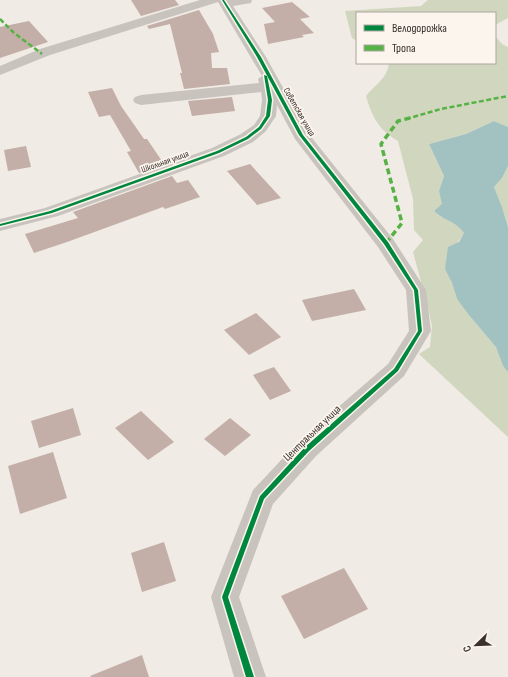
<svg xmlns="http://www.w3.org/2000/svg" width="508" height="677" viewBox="0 0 508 677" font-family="'Sofia Sans Condensed',sans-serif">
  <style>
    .green { fill: #d1d6bf }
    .water { fill: #a1c2c1 }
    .building { fill: #c3afa7 }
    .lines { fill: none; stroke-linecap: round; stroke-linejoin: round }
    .minor { fill: #c9c3be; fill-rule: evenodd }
    .quiet-far1 { stroke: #57b246; stroke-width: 2.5; stroke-dasharray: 5 2.5; stroke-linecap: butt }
    .quiet { stroke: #57b246; stroke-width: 3.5; stroke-dasharray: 6 3.5; stroke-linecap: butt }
    .cycleway-casing { stroke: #fbf5ee; stroke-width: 3 }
    .cycleway { fill: #00873e; fill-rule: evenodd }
    .labels { text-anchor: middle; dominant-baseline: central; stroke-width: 3.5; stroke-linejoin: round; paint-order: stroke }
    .far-street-label { font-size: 9px; fill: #3b302b; stroke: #fbf5ee }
    .street-label { font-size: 11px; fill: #3b302b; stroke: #fbf5ee }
  </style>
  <rect width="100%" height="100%" fill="#f0ebe5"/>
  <g class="green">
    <polygon points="428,0 508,0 508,18 495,25 495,13 357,13 357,41 352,38 345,11 421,6"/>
    <path d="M495,36L502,44L508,47V127L494,121L466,134L429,144L444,176L439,191L443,204L434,211L439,216L458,224L464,233L447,259L445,269L452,283L457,299L468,314L496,347L503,366L508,372V437L419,354L430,347L432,326L429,312L413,252L423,240L414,230L413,199L398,141C379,130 372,117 366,96C376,84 387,79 389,63H495Z"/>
    <polygon points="508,166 508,227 502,207 494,187 502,178"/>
  </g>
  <path class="water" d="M494,121L508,127V166L502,178L494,187L502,207L508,227V372L503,366L496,347L468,314L457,299L452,283L445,269L448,247L459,242L464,233C454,219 445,222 434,211L442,204L439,191L444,176L429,144L466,134Z"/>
  <g class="building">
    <polygon points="131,0 175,0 179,5 141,16"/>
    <polygon points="292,2 310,17 300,19 314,33 302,35 304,37 268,44 264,24 275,22 262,8"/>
    <polygon points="199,10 213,34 219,52 211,53 212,68 227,68 230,84 184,89 180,73 182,73 170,24 149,29 147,26"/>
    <polygon points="29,21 48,42 0,58 0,27"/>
    <polygon points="112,88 121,106 144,139 147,139 164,164 139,173 127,152 131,151 110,115 99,117 88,92"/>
    <polygon points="232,97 235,111 192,116 188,101"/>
    <polygon points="26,146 31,167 8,171 4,150"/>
    <polygon points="250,164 281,198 257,205 227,171"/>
    <polygon points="172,176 177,183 188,180 200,197 165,209 163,207 67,242 34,253 25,234 78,218 73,212"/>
    <polygon points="354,289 366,310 312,321 302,300"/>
    <polygon points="256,313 281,337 249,355 224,330"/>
    <polygon points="274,367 291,391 270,400 253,375"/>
    <polygon points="73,408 81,435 39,448 31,421"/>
    <polygon points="141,411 174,442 148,460 115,428"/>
    <polygon points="230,418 251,435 225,456 204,439"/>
    <polygon points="53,452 67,498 20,514 8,466"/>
    <polygon points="164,542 176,581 142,592 131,553"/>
    <polygon points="344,568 368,609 304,639 281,596"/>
    <polygon points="142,655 149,677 91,677 90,676"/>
  </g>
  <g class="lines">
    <polygon class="minor" points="200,0 252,0 251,3 233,6 266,57 308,133 393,239 426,290 431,331 404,376 316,456 273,504 239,597 266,677 234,677 211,597 253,490 298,442 388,364 409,331 406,290 378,247 295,139 277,105 276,116 266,131 253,142 224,156 58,216 0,231 0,219 45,208 212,148 241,134 254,125 260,116 262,100 261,92 141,105 135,103 133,100 135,97 141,95 259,83 258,79 262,76 218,2 50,55 0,75 0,66 40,49"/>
    <g class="quiet-far1">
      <polyline points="0,19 14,33 42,54"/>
      <polyline points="406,119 441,109 508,96"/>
    </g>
    <polyline class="quiet" points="386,243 402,223 381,144 398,121 410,118"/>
    <g class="cycleway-casing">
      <g id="cycleway">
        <polygon points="222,0 224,0 261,57 303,135 388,242 418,290 422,331 398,371 309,451 264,499 228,597 254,677 246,677 222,597 260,496 305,447 394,369 418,331 414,290 384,244 299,135 257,57"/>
        <polygon points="264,75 267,76 272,100 270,116 261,129 248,139 219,153 52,213 0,226 0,224 50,211 217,151 246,137 259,127 266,116 268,100"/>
      </g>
    </g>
    <use href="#cycleway" class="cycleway"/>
  </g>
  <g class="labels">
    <g class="far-street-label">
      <text transform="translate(299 112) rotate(60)">Советская улица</text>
      <text transform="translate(165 162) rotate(-20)">Школьная улица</text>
    </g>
    <g class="street-label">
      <text transform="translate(312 433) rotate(-44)">Центральная улица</text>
    </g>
  </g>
  <rect x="356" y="12" width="140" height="52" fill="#fbf5ee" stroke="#aea6a0"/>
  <rect x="364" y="25" width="20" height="6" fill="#00873e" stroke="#aea6a0"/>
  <text x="392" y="32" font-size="12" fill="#3b302b">Велодорожка</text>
  <rect x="364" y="45" width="20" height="6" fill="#57b246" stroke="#aea6a0"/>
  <text x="392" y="52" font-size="12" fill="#3b302b">Тропа</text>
  <g transform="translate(476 645) rotate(247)" stroke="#fbf5ee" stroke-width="3" paint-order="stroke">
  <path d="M0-3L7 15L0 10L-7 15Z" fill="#3b302b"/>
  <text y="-6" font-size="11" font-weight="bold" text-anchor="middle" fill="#3b302b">С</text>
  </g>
</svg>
